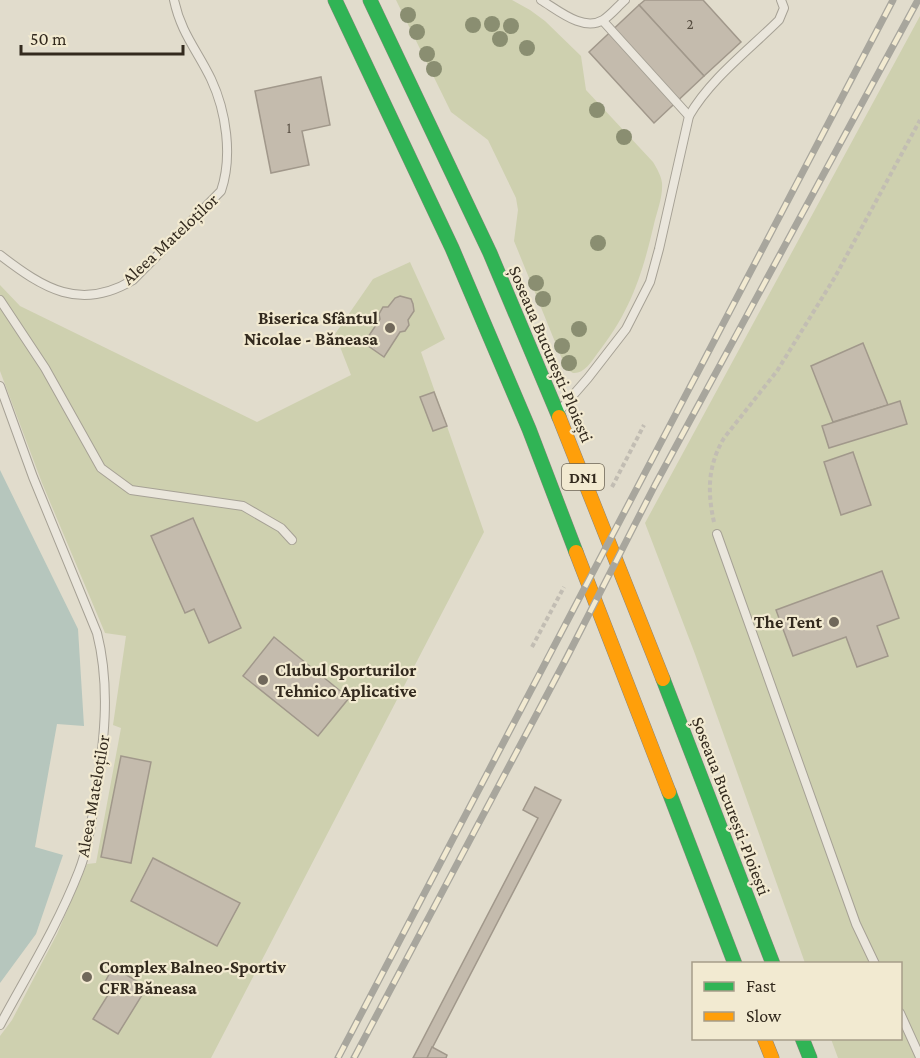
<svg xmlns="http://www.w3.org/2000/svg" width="920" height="1058" viewBox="0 0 920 1058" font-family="'Crimson Pro',serif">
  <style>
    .green { fill: #ced0af }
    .water { fill: #b6c6bd }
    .building { fill: #c4bbad; stroke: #a1988b; stroke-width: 1.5 }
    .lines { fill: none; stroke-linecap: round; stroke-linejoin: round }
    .lane-casing { stroke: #a6a195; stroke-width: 10 }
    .fast-casing { stroke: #8b867c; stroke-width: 15 }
    .slow-casing { stroke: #8b867c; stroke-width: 15 }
    .path { stroke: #c2bdb3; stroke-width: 4; stroke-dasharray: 4.5 3; stroke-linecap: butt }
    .lane { stroke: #eae6dc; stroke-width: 8 }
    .fast { stroke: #30b455; stroke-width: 14 }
    .slow { stroke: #ff9f0a; stroke-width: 14 }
    .rail-casing { stroke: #a8a69d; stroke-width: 7 }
    .rail { stroke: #f2ead1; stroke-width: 4.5; stroke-dasharray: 14; stroke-linecap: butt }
    .tree { fill: #8a8e71 }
    .poi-dot { fill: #70685b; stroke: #f2ead1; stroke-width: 2 }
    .labels { text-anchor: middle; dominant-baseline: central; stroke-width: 4.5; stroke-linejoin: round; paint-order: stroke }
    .number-label { font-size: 15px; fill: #574e42 }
    .shield { fill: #f2ead1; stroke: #6c6454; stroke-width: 1.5 }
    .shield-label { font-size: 16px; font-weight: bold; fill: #332a1e }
    .street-label { font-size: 18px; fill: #332a1e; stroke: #f2ead1 }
    .poi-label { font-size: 18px; font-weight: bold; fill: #332a1e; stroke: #f2ead1; text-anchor: end }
  </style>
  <rect width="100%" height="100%" fill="#e1dccc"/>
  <g class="green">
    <path d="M396,0H512L530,10L545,21L581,56L586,90L653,162C657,169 661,175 662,183C663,197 657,211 654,224C642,276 630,312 597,354C591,362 584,374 573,373L566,369L514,241L518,210L516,198L488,140L451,112Z"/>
    <polygon points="920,16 920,1058 838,1058 831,1039 900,1038 900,964 805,963 695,654 645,523"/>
    <polygon points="410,262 445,339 421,352 484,532 211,1058 0,1058 0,1036 12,1020 57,934 87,864 96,863 121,728 113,725 126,636 105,633 42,483 0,371 0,285 20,306 257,422 351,375 335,334 373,279"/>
  </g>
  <polygon class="water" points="0,470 78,629 84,726 57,724 35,847 63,855 36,934 0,983"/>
  <g class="building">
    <polygon points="645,0 703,0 741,42 704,76 639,5"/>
    <polygon points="639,5 704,76 654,123 589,52"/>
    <polygon points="321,77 330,125 302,131 309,165 271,173 255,91"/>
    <polygon points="400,296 411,299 413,304 414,311 408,320 409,325 405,331 400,332 384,357 364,343 380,319 379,314 383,307 388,307 395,298"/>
    <polygon points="863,343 888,405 833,422 811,366"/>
    <polygon points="434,392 447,426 433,431 420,397"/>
    <polygon points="900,401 907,424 829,448 822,426"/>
    <polygon points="853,452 871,505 841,515 824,462"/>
    <polygon points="193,518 241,628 209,643 194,609 185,613 151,536"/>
    <polygon points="882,571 899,618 877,626 888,656 857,667 846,637 793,656 776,610"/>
    <polygon points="274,637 349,698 318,736 243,676"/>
    <polygon points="121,756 151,762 131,863 101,857"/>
    <polygon points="535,787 561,800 427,1058 413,1058 538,818 523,810"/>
    <polygon points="153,858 240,903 217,946 131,901"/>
    <polygon points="113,967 147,987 118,1034 93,1019 113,987 105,982"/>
    <polygon points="432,1047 447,1055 446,1058 427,1058"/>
  </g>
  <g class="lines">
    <g class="lane-casing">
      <g id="lane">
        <path d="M541,0C558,10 583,32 603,20C611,15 618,6 625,0"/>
        <polyline points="603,21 689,116"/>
        <path d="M0,255C43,288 80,312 133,280L221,191C233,156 226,111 211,79C197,50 181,33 174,0"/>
        <polyline points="0,300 45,368 101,468 131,490 243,506 281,528 292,540"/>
        <path d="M0,386L33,477L97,633C111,688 104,745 95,800C91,824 88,848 79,871C58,925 27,975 0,1025"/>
        <path d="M561,409L588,378L626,329L650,282L659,249L689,116C711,78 749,50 779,20L784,8L781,0"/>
        <polyline points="717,534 856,924 875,964"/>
        <polyline points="900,1013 920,1057"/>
      </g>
    </g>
    <g class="fast-casing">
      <g id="fast">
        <polyline points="335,0 452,248 529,429 576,552"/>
        <polyline points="370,0 490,253 559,417"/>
        <polyline points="663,679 773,964"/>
        <polyline points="669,792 735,964"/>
        <polyline points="802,1038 810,1058"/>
      </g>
    </g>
    <g class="slow-casing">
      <g id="slow">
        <polyline points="559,417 663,679"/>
        <polyline points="576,552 669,792"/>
        <polyline points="764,1038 772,1058"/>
      </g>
    </g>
    <g class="path">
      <polyline points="612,487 644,425"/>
      <path d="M714,522C707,491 708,465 724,438L777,371L835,277L920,120"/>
      <polyline points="532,647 564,587"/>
    </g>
    <use href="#lane" class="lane"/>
    <use href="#fast" class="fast"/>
    <use href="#slow" class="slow"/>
    <g class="rail-casing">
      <g id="rail">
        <polyline points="338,1058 893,0"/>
        <polyline points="354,1058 566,659 655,485 918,0"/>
      </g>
    </g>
    <use href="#rail" class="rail"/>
  </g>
  <g class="tree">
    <circle cx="408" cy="15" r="8"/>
    <circle cx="492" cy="24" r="8"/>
    <circle cx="473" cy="25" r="8"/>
    <circle cx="511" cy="26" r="8"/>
    <circle cx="417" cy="32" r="8"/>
    <circle cx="500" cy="39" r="8"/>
    <circle cx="527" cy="48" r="8"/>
    <circle cx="427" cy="54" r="8"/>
    <circle cx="434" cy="69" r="8"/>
    <circle cx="597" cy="110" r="8"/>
    <circle cx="624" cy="137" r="8"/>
    <circle cx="598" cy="243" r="8"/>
    <circle cx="536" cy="283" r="8"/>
    <circle cx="543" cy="299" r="8"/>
    <circle cx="579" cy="329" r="8"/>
    <circle cx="562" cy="346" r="8"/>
    <circle cx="569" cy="363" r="8"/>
  </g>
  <g class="poi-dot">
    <circle cx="390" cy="328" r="6"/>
    <circle cx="834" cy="622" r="6"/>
    <circle cx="263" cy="680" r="6"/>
    <circle cx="87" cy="977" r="6"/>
  </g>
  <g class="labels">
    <g class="number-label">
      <text x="690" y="24">2</text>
      <text x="289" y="128">1</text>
    </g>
    <rect class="shield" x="562" y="464" width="42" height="26" rx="4.5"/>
    <g class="shield-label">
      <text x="583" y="477">DN1</text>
    </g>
    <g class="street-label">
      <text transform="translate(170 239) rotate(-43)">Aleea Mateloților</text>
      <text transform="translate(551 354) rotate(67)">Șoseaua București-Ploiești</text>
      <text transform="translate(93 796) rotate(-80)">Aleea Mateloților</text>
      <text transform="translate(731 806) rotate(69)">Șoseaua București-Ploiești</text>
    </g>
    <g class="poi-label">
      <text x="378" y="318">Biserica Sfântul<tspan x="378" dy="21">Nicolae - Băneasa</tspan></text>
      <text x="822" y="622">The Tent</text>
      <text x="275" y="670" text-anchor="start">Clubul Sporturilor<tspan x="275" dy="21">Tehnico Aplicative</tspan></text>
      <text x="99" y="967" text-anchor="start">Complex Balneo-Sportiv<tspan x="99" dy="21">CFR Băneasa</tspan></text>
    </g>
  </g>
  <rect x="692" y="962" width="210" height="78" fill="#f2ead1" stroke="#a69d89" stroke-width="1.5"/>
  <rect x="704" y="982" width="30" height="9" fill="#30b455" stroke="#a69d89" stroke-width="1.5"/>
  <text x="746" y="992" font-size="18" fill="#332a1e">Fast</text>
  <rect x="704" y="1012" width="30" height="9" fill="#ff9f0a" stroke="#a69d89" stroke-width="1.5"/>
  <text x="746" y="1022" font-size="18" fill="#332a1e">Slow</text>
  <path d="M21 45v9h162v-9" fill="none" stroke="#332a1e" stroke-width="3"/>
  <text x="30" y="45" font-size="18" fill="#332a1e" stroke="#f2ead1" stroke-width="4.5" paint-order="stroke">50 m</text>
</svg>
